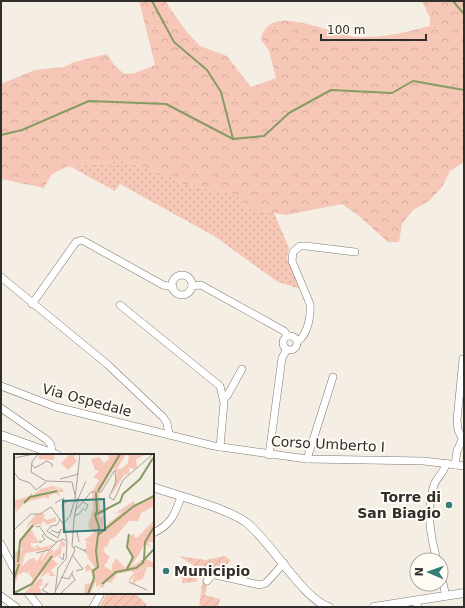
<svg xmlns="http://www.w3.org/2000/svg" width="465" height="608" viewBox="0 0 465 608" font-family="'DejaVu Sans',sans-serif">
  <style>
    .grass { fill: url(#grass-dots) }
    .forest { fill: url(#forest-crowns) }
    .garden { fill: url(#garden-furrows) }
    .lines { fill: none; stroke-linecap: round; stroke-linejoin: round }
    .stream { stroke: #869c62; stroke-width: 2 }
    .minor-casing { stroke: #7e7a71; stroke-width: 8 }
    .tertiary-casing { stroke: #7e7a71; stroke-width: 9 }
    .minor { stroke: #fff; stroke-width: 7 }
    .tertiary { stroke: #fff; stroke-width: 8 }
    .poi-dot { fill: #337c77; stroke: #fffcf6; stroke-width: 1.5 }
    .labels { text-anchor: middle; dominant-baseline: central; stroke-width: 4; stroke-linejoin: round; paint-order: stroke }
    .street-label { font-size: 14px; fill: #312f2b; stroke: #fffcf6 }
    .poi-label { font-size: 14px; font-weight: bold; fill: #312f2b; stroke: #fffcf6; text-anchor: end }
    .inset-river { fill: none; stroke: #869c62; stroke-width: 2 }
    .inset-road { fill: none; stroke: #a6a29b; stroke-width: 1 }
    .view { fill: #337c77; fill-opacity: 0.15; stroke: #337c77; stroke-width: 2 }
    .inset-edge { fill: none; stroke: #312f2b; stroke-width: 2 }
  </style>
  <defs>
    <pattern id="grass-dots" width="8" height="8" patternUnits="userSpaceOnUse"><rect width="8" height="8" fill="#f6c7b7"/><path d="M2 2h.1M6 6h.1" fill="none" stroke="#d3ab9e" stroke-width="1.8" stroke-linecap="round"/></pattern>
    <pattern id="forest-crowns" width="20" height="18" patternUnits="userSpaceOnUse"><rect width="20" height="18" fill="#f6c7b7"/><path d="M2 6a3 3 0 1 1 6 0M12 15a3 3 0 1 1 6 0" fill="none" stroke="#d3ab9e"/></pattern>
    <pattern id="garden-furrows" width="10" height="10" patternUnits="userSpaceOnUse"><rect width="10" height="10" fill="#f6c7b7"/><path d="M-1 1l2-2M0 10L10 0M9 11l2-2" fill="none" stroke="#d3ab9e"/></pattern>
  </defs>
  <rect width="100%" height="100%" fill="#f4eee5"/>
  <polygon class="grass" points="124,161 165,174 183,184 235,194 248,209 274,213 289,248 287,258 301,289 278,282 214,236 120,184 115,191 69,166"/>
  <path class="forest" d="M139,1H165L186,31L200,46L227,56L251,87L276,78L269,51L261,39C269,0 330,35 358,37C382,38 407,32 430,26V18L422,1H464V162L450,171L442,187L429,201L413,210L402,224L399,242H388L360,217L342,204L286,215L248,209L235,194L183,184L165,174L124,161L69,166L52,174L44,188L1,179V84L35,70L64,67L74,62L107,54L114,65L124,74L135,73L155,65Z"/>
  <g class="garden">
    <polygon points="179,556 206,560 225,556 230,560 223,571 214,569 207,574"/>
    <polygon points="182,564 198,576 196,582 182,583"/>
    <polygon points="203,578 207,586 205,595 220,599 218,607 199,607"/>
    <polygon points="107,593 135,593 146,604 146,607 99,607"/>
  </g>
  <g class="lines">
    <g class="stream">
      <polyline points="152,1 174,42 207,70 221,92 233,139"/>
      <polyline points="453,1 464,14"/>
      <polyline points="1,135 22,130 89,101 166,104 233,139 264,136 289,113 331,90 392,93 413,81 464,90"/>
    </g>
    <g class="minor-casing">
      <g id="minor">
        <circle cx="182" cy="285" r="10"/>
        <polyline points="1,277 107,364 163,417 167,423 169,434"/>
        <polyline points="192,286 201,285 284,331 288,336"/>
        <polyline points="32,304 76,242 82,240 163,285 173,287"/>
        <polyline points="120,305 220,386 224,402 220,447"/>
        <circle cx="290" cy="343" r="7"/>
        <path d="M298,341C308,334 311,316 310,304L292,261L293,252L300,246H306L355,252"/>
        <polyline points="1,386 56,407 214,446 307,459 424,461 464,466"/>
        <polyline points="223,398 227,396 242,369"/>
        <polyline points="1,408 47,440 51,445 52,453"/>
        <polyline points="462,438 458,430 457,420 463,359"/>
        <polyline points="269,455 282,358 287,349"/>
        <polyline points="307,459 333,377"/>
        <polyline points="455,465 457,451 464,435"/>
        <path d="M153,533C171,525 175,514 181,497"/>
        <polyline points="1,544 15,571"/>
        <path d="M437,560C430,535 426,510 434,485C437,477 445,472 446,463"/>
        <polyline points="441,575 446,596"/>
        <polyline points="207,581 212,575 216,575 260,585 266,583 284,563"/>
        <polyline points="28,593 39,607"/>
        <polyline points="1,596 16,607"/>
        <polyline points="416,601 418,607"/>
        <polyline points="93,607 101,593"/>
      </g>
    </g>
    <g class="tertiary-casing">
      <g id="tertiary">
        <polyline points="1,435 57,455"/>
        <path d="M153,487C178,496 227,508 247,523C271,542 303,599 329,607"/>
        <polyline points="374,607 464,593"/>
      </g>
    </g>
    <use href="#minor" class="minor"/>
    <use href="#tertiary" class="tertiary"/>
  </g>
  <g class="poi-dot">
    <circle cx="449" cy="505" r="4"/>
    <circle cx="166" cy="571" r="4"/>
  </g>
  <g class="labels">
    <g class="street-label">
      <text transform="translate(87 400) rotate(15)">Via Ospedale</text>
      <text transform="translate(328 444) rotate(3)">Corso Umberto I</text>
    </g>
    <g class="poi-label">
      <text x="441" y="497">Torre di<tspan x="441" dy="16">San Biagio</tspan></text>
      <text x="174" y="571" text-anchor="start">Municipio</text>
    </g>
  </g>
  <g transform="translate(14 454)">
    <rect width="140" height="140" fill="#f4eee5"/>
    <path d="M25,0H41L40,6L24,5ZM39,32L45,34L18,42L27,35ZM28,59L31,61L29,64L33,66L42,63V67L33,71L31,68H28L27,73L25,69L17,75L25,89H17V92L23,95L22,92L24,91L26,94L41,90L30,98L26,108L36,95L40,97L25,113L23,120L19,116L15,121V114H19L30,96L12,99L8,108H5L8,95L5,86L19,70L17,69L13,74V71L22,60ZM72,88L80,91L78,105L73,102ZM133,113L129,125L122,127L121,130L118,128L121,121L116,127L114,126L119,120ZM26,124L29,126L28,131L35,128L32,133V130L25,132L28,140H9Z" fill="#f6c7b7"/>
    <path d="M94,0H112L103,15H107L114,9L115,0H133L122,5L123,13L120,15L115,13V20L110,21L97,41L103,19L100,14L85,39L86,56L99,52L85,62L89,63V74L108,58L100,60L120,47L121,50L131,48L140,40V52L127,59L124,67H115L100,84L96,85L94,92L89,94L91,99L96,103L90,112L98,117V111L102,104L111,114L120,103L113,92L115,82L120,80L121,84L124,83L140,66V88H134L137,93L131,90L117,113L134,102L132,105L140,109V120L138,113H132L121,119L117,117L103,120L97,129L92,128L89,134L86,133L83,137L87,130L82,133V127L76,140H70L71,130L77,129L80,123L76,116L72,118L71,113L74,110L78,115L81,113L73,103L78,105L77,100L80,91L70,86L80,79L74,72L79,54L78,38L85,26L79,23L85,17L81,16L77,5L85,3L90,9L95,5ZM48,34L50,38H45L46,43L42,39L36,41L34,45L32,43L12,48L0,60L4,53L0,56V47L15,42L18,38V42H24ZM5,86L8,103L4,106L7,109L10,105L7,113L16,105L20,104L23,108L19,114H15L14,120L10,118L4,121L0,134V118L3,112L0,116V99L5,96ZM47,86L52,90L50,94L48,91L47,100L38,105L44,110L37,116L41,122H35L36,119H33L26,124L30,115L19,130L0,140L16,130L19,125L15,120L19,116L23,120L25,113L45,93Z" fill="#f6c7b7"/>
    <path d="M56,0H62L60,3L63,7L54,16L47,9Z" fill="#f6c7b7"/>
    <path class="inset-river" d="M84,37L106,0M10,49L16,43L43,37M81,61L106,48L109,40L126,25L139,4M84,81L120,52L140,42M130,106L131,88L140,73M4,108L6,87L19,71M128,108L140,95M113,115L119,103L113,93L115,80M0,125L5,110M88,130L102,118L122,114L130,108M0,139L18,130L38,102M74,140L80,124L79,117L84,113L82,97L85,73L81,61L83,57L82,39"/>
    <path class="inset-road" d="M24,0L18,8L17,18L32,27L58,28L61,41M0,4L20,0M18,11L21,14L33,7L38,10V13M0,18L5,25L16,29L22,36L32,28M46,25L65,20M64,45L72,27M69,48L74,51L71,57M41,49L50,44L49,47M61,57L77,38H87L101,16L102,28L95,43L100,46L109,26L139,0M60,61H64L70,54M46,65L43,71L37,72L33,77L44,84L47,75M50,69L48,51L55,46M22,73L25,72L33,83L42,88L49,85L52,87M0,76L17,60H26L37,53L50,71M37,76L44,79L48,75M60,77L63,78L65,88M26,86V89L31,85L28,82L30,80M60,94L61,92L71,97V95L72,99M61,96L58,92L60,65L64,44L61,48M22,99L35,96L44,87M45,102L49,106L50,99M59,102L69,115L62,117M47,123L55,125L59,117M115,128L133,136M33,130L28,136L36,140M42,136L61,96M47,139L61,126L58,120M41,140L44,114L52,105L53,88L50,69L56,62L61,45L66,0"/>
    <path class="view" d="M90,45L91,76L50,78L49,47Z"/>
    <rect width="140" height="140" class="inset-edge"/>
  </g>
  <rect width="465" height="608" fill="none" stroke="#312f2b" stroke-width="4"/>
  <g transform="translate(429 572) rotate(272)"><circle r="19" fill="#fffcf6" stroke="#adaaa5"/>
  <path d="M0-3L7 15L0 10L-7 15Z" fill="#337c77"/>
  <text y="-6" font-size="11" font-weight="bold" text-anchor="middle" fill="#312f2b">N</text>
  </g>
  <path d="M321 34v6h105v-6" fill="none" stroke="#312f2b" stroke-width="2"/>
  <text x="327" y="34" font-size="12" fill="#312f2b" stroke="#fffcf6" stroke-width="3" paint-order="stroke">100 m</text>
</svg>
